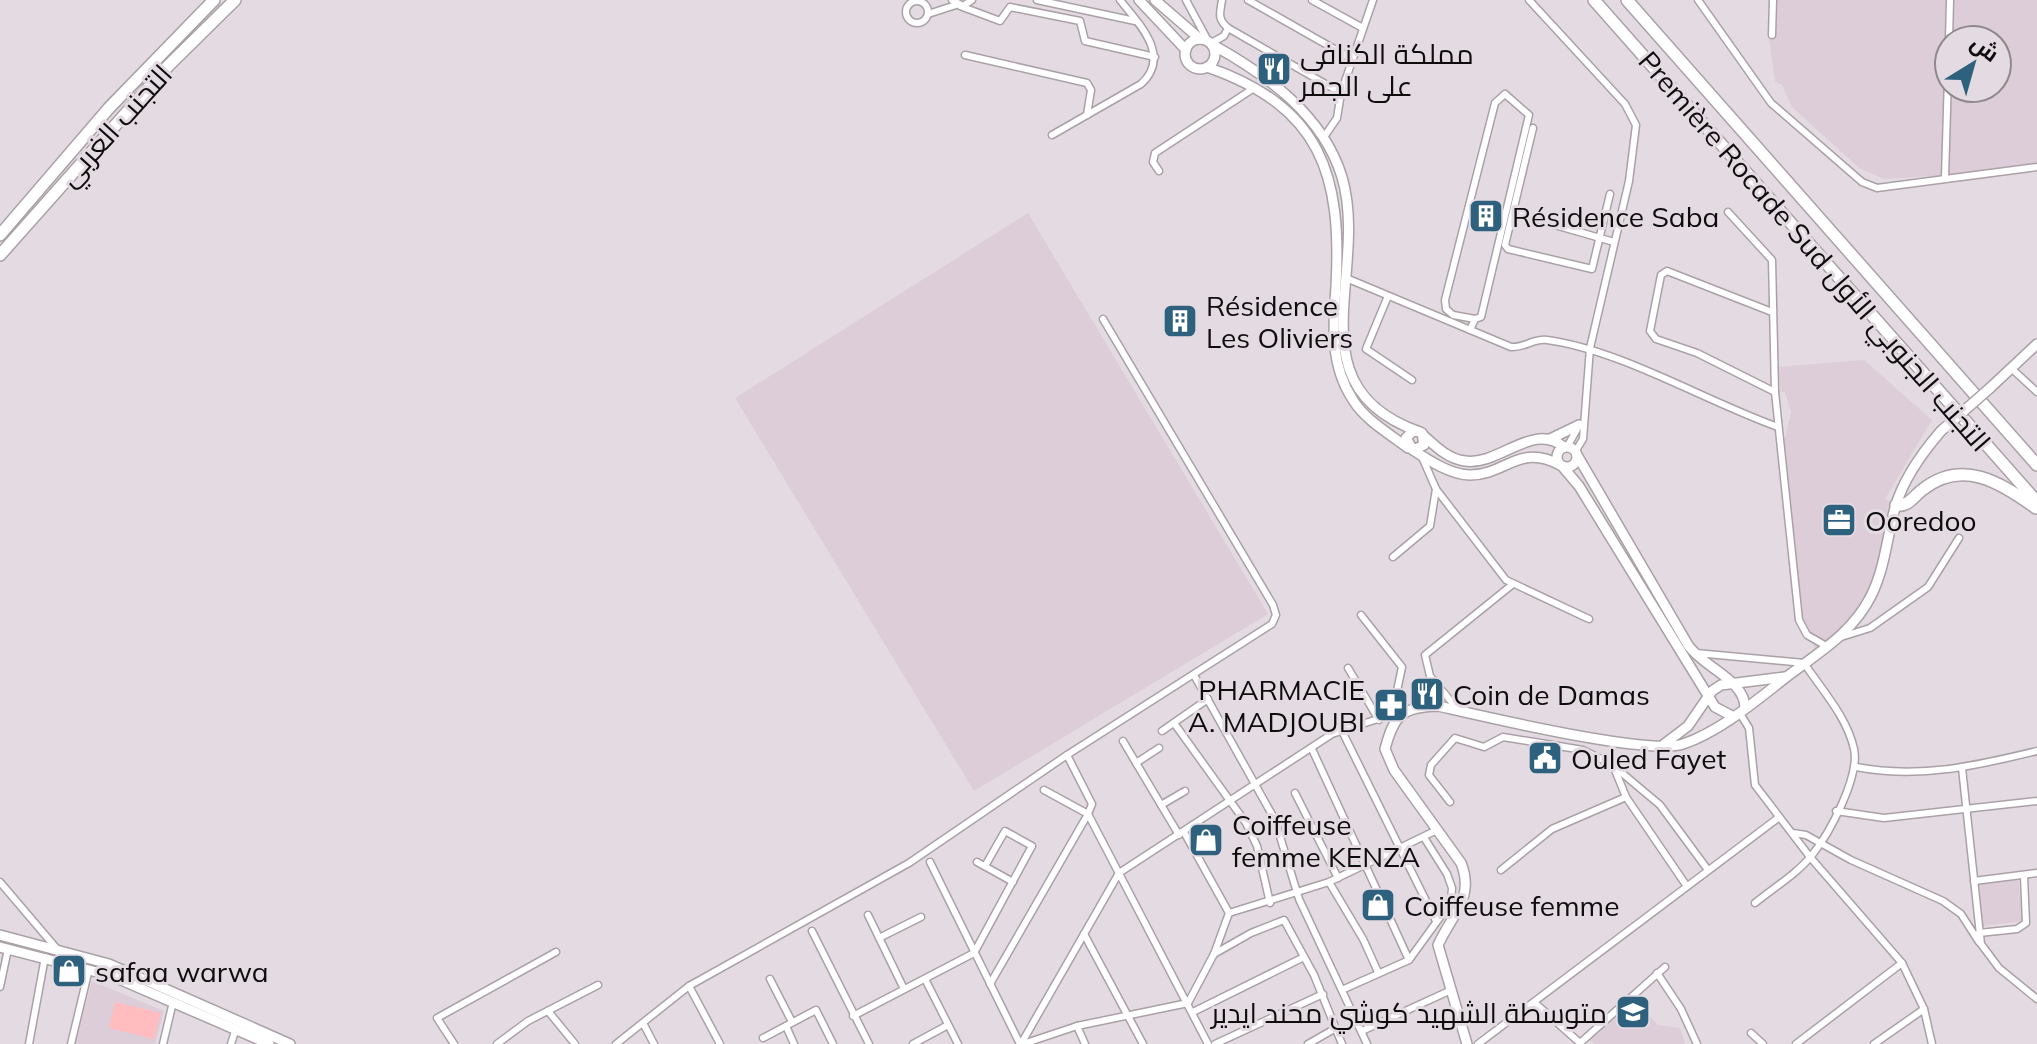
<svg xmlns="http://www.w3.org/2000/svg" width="2037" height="1044" viewBox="0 0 2037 1044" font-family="Mulish,Cairo,sans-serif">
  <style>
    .built { fill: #ddcdd8; fill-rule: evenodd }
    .green { fill: #ffbdc0 }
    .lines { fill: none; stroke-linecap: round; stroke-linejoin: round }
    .street-casing { stroke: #aaa1a7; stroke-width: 9 }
    .secondary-casing { stroke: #aaa1a7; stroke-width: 12 }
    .highway-casing { stroke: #aaa1a7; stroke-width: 14 }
    .street { stroke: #fff; stroke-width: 6 }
    .secondary { stroke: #fff; stroke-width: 9 }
    .highway { stroke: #fff; stroke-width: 11 }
    .secondary-bridge-casing { stroke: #aaa1a7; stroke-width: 12; stroke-linecap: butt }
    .secondary-bridge { stroke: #fff; stroke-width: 9 }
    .labels { text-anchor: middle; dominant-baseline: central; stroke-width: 6; stroke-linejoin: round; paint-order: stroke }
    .poi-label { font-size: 28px; fill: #0f0c0e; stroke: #e4dbe2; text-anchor: start }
    .street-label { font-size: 28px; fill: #0f0c0e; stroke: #e4dbe2 }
  </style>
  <rect width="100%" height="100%" fill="#e4dbe2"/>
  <g class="built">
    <path d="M1770,0H2037V170L1884,179L1859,168L1792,107L1782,85L1775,82L1769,38ZM1949,40H1997V88H1949Z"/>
    <polygon points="1028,213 1268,614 974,791 735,398"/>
    <polygon points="1864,360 1932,420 1885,499 1892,502 1878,570 1865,601 1844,629 1815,649 1795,607 1801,603 1791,538 1784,443 1791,412 1785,392 1781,392 1778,367"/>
    <polygon points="2018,879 2023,921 1983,926 1979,882"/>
    <polygon points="92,981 164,1011 155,1044 74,1044"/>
    <polygon points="1635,999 1658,1025 1680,1028 1685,1044 1595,1044 1589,1040"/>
  </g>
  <polygon class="green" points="115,1002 161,1013 154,1039 109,1028"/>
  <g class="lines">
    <g class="street-casing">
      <g id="street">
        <polyline points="952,0 963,6 972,0"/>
        <polyline points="1037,0 1135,21"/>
        <polyline points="1186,0 1208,41"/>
        <path d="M1222,0C1220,13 1217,19 1228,28L1341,93L1373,0"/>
        <polyline points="1248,0 1352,59"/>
        <polyline points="1312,0 1361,27"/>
        <polyline points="1529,0 1625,104 1636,125 1629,181 1590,348 1583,439 1575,452"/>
        <polyline points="1698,0 1771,103 1862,182 1877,188 2037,167"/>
        <circle cx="917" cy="12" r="11"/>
        <polyline points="960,6 1000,21 1010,7 1080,21 1085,41 1155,57"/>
        <polyline points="928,14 956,5"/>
        <polyline points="1772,35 1773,0"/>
        <polyline points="1949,40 1950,0"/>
        <polyline points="1211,43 1224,36 1228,28"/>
        <polyline points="965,55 1087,83 1091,90 1087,115"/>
        <polyline points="1533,128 1505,245 1508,249 1592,269 1610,194"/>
        <path d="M1052,135L1141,84C1172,56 1139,24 1120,0"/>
        <polyline points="1324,137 1337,118 1341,93"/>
        <polyline points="1159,171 1153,162 1155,153 1254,88"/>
        <polyline points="1945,177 1949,43"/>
        <polyline points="1728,212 1772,260 1775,392 1799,620 1807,635 1828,647"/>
        <polyline points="1513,213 1614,242"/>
        <path d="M1346,278L1511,347C1525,348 1534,338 1547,340C1621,350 1705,401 1778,427"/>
        <polyline points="1388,296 1366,349 1412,380"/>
        <polyline points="1772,312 1667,271 1661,275 1650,331 1656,339 1697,353 1775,392"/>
        <polyline points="1470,330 1475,319 1481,317 1529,115 1505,94 1495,103 1445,300 1446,309 1453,315 1475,319"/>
        <polyline points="2011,368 2037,392"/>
        <polyline points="1567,447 1580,424"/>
        <polyline points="1422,457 1436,489 1506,580 1589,619"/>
        <polyline points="1393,557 1430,526 1436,489"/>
        <polyline points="1361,615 1402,667 1392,715"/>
        <polyline points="1841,637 1870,628 1928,587 1959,538"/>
        <path d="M1696,653L1804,663C1822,690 1847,717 1854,749C1860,776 1830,833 1812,855C1797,874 1773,888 1755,903"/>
        <polyline points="1348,668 1379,720"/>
        <polyline points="1194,675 1275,820 1299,899 1367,1044"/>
        <polyline points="1459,711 1430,676 1425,655 1513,584"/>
        <polyline points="1739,712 1749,728 1755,785 1810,857 1902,963 1924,1009 1932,1044"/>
        <polyline points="1174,723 1246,823 1257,846 1270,903"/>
        <polyline points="1162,731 1208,699"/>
        <polyline points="1342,731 1436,921"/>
        <polyline points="1123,741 1179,835"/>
        <polyline points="1312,749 1409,960"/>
        <polyline points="1067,755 1092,804 1088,814 1208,1044"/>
        <polyline points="1136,763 1159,748"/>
        <path d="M1856,767C1920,779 1975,766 2037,751"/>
        <polyline points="1616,768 1660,805 1708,870"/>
        <polyline points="1962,768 1981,944 1999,968 2037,999"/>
        <polyline points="1295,793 1338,878"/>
        <polyline points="1450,802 1429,775 1431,765 1455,738 1484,747 1503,737 1583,750 1613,765 1626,797 1686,885"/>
        <polyline points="1161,805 1185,791"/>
        <polyline points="1836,811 1884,818 2037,801"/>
        <polyline points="1793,833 1806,835 1851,860 1943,901 1961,914 1979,942"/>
        <polyline points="930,862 1020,1044"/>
        <polyline points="977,862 1013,882"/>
        <polyline points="1501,870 1552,829 1626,797"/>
        <polyline points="1974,881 2037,873"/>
        <polyline points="0,882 57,949"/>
        <polyline points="1329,882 1363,939 1378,972"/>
        <polyline points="1229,913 1329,882 1437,830"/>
        <polyline points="868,915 904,989"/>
        <polyline points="812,931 869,1044"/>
        <polyline points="1979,933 2017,929 2026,923 2024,876"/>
        <polyline points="1084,934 1143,1044"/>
        <polyline points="879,938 921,917"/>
        <polyline points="1214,954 1251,933 1284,920 1314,975 1342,1044"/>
        <polyline points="1657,973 1681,1009 1697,1044"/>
        <polyline points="770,979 792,1022"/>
        <polyline points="925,979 958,1044"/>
        <polyline points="990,984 1088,814 1044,790"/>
        <polyline points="689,986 720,1044"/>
        <polyline points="0,987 8,949"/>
        <polyline points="1344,989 1409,960 1451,902 1452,888 1447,874 1425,839"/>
        <polyline points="1535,1003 1580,1043"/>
        <polyline points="548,1011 575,1044"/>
        <polyline points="1193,1012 1304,957"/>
        <polyline points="853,1016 974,953 1032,846 1005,831 985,866"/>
        <polyline points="643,1023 654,1044"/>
        <polyline points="786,1026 794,1044"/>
        <polyline points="1077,1026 1085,1044"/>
        <polyline points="1362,1031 1449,991"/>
        <polyline points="1751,1033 1763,1044"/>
        <polyline points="763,1038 816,1010 833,1044"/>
        <polyline points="1580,1043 1665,967"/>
        <polyline points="29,1044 45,957"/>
        <polyline points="71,1044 89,969"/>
        <polyline points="163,1044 173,1002"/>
        <polyline points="231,1044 236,1028"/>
        <polyline points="454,1044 437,1018 556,952"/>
        <polyline points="497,1044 528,1021 598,985"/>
        <polyline points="616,1044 689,986 909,863 1067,755 1272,624 1276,615 1273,605 1103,319"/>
        <polyline points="913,1044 948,1025"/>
        <polyline points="1021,1044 1119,873 1332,734 1405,710"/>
        <polyline points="1023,1044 1077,1026 1188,1003 1214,954 1229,913 1184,832"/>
        <polyline points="1215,1044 1323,994"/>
        <polyline points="1308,1044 1336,1028"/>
        <polyline points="1478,1044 1778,818"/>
        <polyline points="1796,1044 1902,963"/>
        <polyline points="1874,1044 1924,1009"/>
      </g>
    </g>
    <g class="secondary-casing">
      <g id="secondary">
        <polyline points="1139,0 1186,50"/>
        <polyline points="1155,0 1200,39"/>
        <circle cx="1200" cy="54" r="15"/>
        <path d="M1213,45C1267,75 1323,115 1342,177C1370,273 1291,387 1420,432L1422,433L1424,445L1413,450L1406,438L1413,431L1420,432"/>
        <path d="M1207,67C1322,107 1342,175 1336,287C1333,327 1330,365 1353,400C1365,420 1390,434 1408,448"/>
        <polyline points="1990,388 2037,344"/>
        <path d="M1423,435C1435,446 1448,459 1465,461C1499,466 1533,421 1564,447"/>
        <polyline points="1550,439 1579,425"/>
        <circle cx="1567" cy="457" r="10"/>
        <path d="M1413,450C1428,460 1451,475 1470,475C1506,475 1519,443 1560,465"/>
        <path d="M1577,455L1688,645C1704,668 1745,680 1745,708"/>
        <polyline points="1562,466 1579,486 1715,707 1732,716"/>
        <polyline points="1663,745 1688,726 1712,691 1721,685 1785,677"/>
        <polyline points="0,935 109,964 290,1044"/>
        <polyline points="0,947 112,976 269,1044"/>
        <path d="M1467,1044L1438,945C1452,914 1475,898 1461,863L1394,770L1385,749C1394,715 1402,707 1438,706C1482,716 1649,756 1683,744C1721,731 1758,699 1789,675C1821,651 1853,632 1871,596C1885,568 1887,537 1895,508C1903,479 1922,453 1941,431"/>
      </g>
    </g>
    <g class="highway-casing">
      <g id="highway">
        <polyline points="1594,0 2037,502"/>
        <polyline points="1627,0 2037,465"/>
        <polyline points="0,235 109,108 214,0"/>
        <polyline points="0,255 168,66 235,0"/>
        <path d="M1896,505C1908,507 1913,497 1922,490C1962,458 2000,482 2036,508"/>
      </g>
    </g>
    <use href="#street" class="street"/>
    <use href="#secondary" class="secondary"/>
    <use href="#highway" class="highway"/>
    <g class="secondary-bridge-casing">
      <polyline id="secondary-bridge" points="1941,431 1990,388"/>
    </g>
    <use href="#secondary-bridge" class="secondary-bridge"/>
  </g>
  <defs>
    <g id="restaurant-square" transform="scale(1.8)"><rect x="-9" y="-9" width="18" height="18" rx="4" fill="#2e617e" stroke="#e4dbe2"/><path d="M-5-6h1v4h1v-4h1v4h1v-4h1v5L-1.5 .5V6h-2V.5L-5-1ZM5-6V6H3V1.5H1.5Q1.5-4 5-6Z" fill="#fff"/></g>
    <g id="building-square" transform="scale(1.8)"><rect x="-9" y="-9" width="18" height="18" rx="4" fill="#2e617e" stroke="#e4dbe2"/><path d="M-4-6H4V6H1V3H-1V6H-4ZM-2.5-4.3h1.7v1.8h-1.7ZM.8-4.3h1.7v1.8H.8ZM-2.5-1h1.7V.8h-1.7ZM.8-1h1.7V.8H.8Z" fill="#fff"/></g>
    <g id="office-square" transform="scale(1.8)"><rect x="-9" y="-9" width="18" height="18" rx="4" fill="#2e617e" stroke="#e4dbe2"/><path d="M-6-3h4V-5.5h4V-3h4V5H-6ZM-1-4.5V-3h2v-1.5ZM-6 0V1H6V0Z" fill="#fff"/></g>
    <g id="pharmacy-square" transform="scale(1.8)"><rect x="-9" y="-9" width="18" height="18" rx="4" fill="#2e617e" stroke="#e4dbe2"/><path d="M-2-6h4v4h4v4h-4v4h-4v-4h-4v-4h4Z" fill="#fff"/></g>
    <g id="civic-square" transform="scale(1.8)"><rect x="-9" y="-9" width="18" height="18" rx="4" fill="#2e617e" stroke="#e4dbe2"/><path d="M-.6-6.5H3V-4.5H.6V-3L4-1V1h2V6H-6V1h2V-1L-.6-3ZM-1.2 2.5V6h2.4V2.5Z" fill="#fff"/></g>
    <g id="shop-square" transform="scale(1.8)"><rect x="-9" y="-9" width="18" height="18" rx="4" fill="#2e617e" stroke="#e4dbe2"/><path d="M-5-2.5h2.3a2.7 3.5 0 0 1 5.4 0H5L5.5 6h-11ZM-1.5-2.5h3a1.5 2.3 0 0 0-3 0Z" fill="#fff"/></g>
    <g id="school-square" transform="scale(1.8)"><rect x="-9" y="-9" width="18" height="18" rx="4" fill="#2e617e" stroke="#e4dbe2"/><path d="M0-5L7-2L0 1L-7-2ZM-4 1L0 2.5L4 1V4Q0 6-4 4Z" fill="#fff"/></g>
  </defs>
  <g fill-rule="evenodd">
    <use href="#restaurant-square" x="1274" y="69"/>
    <use href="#building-square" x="1486" y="216"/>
    <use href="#building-square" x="1180" y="321"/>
    <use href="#office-square" x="1839" y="520"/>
    <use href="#restaurant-square" x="1427" y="694"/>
    <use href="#pharmacy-square" x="1391" y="705"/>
    <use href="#civic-square" x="1545" y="758"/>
    <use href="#shop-square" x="1206" y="840"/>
    <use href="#shop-square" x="1378" y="905"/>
    <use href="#shop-square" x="69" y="971"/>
    <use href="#school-square" x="1633" y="1012"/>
  </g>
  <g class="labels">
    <g class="poi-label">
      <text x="1300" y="53">مملكة الكنافى<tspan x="1300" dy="32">على الجمر</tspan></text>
      <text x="1512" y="216">Résidence Saba</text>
      <text x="1206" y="305">Résidence<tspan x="1206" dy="32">Les Oliviers</tspan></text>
      <text x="1865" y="520">Ooredoo</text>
      <text x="1365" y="689" text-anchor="end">PHARMACIE<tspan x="1365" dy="32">A. MADJOUBI</tspan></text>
      <text x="1453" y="694">Coin de Damas</text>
      <text x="1571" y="758">Ouled Fayet</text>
      <text x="1232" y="824">Coiffeuse<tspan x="1232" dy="32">femme KENZA</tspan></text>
      <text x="1404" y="905">Coiffeuse femme</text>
      <text x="95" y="971">safaa warwa</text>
      <text x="1607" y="1012" text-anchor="end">متوسطة الشهيد كوشي محند ايدير</text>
    </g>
    <g class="street-label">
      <text transform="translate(115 125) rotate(-48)">التجنب الغربي</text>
      <text transform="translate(1815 251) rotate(49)">Première Rocade Sud التجنب الجنوبي الأول</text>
    </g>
  </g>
  <g transform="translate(1973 64) rotate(37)"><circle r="38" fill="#e4dbe2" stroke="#8f888d" stroke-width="2"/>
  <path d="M0-6L14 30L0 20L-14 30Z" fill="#2e617e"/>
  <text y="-12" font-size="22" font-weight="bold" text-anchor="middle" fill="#0f0c0e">ش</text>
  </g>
</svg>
